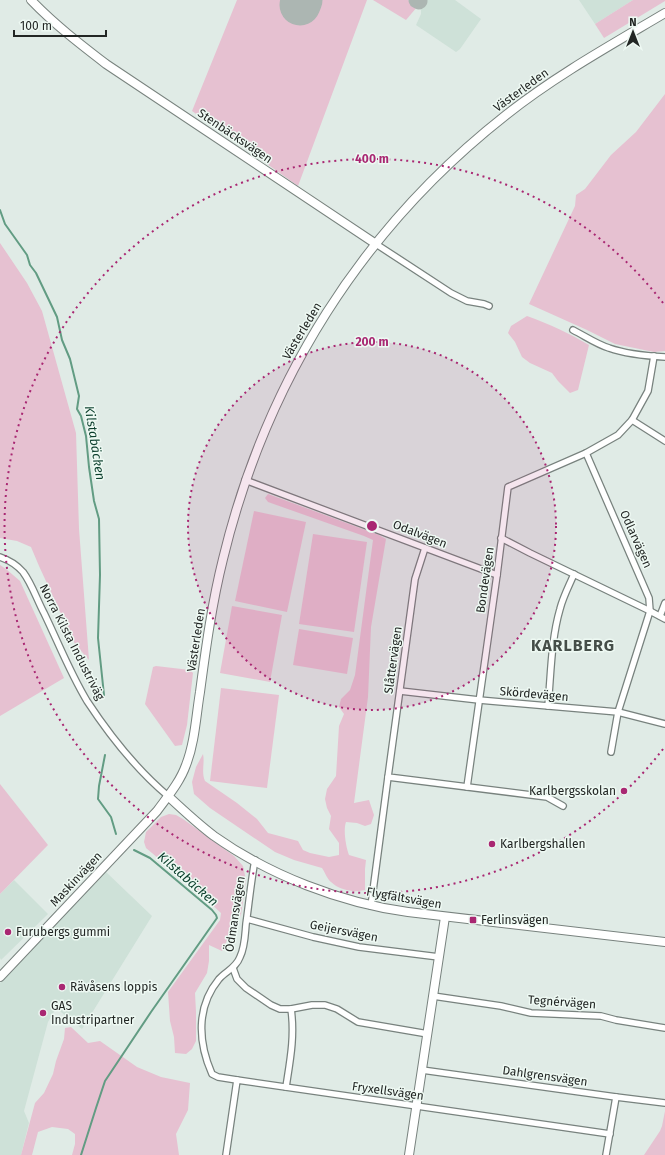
<svg xmlns="http://www.w3.org/2000/svg" width="665" height="1155" viewBox="0 0 665 1155" font-family="'Fira Sans',sans-serif">
  <style>
    .built { fill: #cee1d8 }
    .green { fill: #e6c1d1 }
    .lines { fill: none; stroke-linecap: round; stroke-linejoin: round }
    .stream { stroke: #629c83; stroke-width: 2 }
    .taxiway { stroke: #acb6b2; stroke-width: 17 }
    .runway { stroke: #acb6b2; stroke-width: 41 }
    .street-casing { stroke: #78827e; stroke-width: 8 }
    .secondary-casing { stroke: #78827e; stroke-width: 10 }
    .street { stroke: #fff; stroke-width: 5.5 }
    .secondary { stroke: #fff; stroke-width: 8 }
    .ring { fill: none; stroke: #a92772; stroke-width: 2; stroke-dasharray: 2 4 }
    .poi-dot { fill: #a92772; stroke: #eef9f3; stroke-width: 1.5 }
    .labels { text-anchor: middle; dominant-baseline: central; stroke-width: 3; stroke-linejoin: round; paint-order: stroke }
    .street-label { font-size: 12px; fill: #222624; stroke: #eef9f3 }
    .poi-label { font-size: 12px; fill: #222624; stroke: #eef9f3; text-anchor: start }
    .water-label { font-size: 13px; font-style: italic; fill: #0c3f2d; stroke: #eef9f3 }
    .district-label { font-size: 16px; font-weight: bold; letter-spacing: 1px; fill: #454e49; stroke: #eef9f3 }
    .centre { fill: #a92772; stroke: #eef9f3; stroke-width: 2 }
    .ring-label { font-size: 12px; text-anchor: middle; font-weight: bold; fill: #a92772; stroke: #eef9f3; stroke-width: 3; stroke-linejoin: round; paint-order: stroke }
  </style>
  <rect width="100%" height="100%" fill="#e0ebe6"/>
  <g class="built">
    <polygon points="409,0 455,0 481,19 460,49 456,52 416,25 421,14 421,10"/>
    <polygon points="579,0 633,0 595,24"/>
    <polygon points="106,872 152,916 82,1029 56,1008 48,1022 24,1111 29,1123 21,1155 0,1155 0,983"/>
    <polygon points="14,880 48,914 1,960 0,958 0,894"/>
  </g>
  <g class="green">
    <polygon points="237,0 287,0 313,11 318,0 367,0 298,186 192,111"/>
    <polygon points="373,0 408,0 417,7 406,20"/>
    <polygon points="633,0 665,0 665,1 604,38 595,24"/>
    <polygon points="665,94 665,351 654,352 615,344 587,330 529,304 575,206 576,195 585,189 611,155 636,132"/>
    <polygon points="0,243 27,283 42,311 76,433 79,529 89,660 75,644 39,566 31,547 17,541 0,538"/>
    <path d="M527,316C549,324 569,333 589,345L578,390L570,393L558,381L552,373L530,363L522,357L515,342L508,333L511,326Z"/>
    <path d="M268,494L379,535L386,539L371,627L368,697L354,803L369,800L374,815L371,824L365,826L357,823L346,822C343,830 346,847 349,855L366,860L365,869V890C354,893 339,890 331,882C327,879 325,872 322,868L294,860L275,852L210,808L194,794L192,782L196,767L203,754C205,763 201,772 205,781L237,803L257,819L268,833L298,841L303,850L310,853L329,857L339,855V843L329,829L331,816L327,808L325,799L327,789L336,776L339,726L344,714L339,707L341,699L350,690L355,675L373,540L364,536L268,502L265,498Z"/>
    <polygon points="254,511 306,522 287,612 235,601"/>
    <polygon points="313,534 367,542 354,632 299,624"/>
    <polygon points="0,565 6,569 20,581 64,678 0,716"/>
    <polygon points="232,606 282,615 270,682 220,673"/>
    <polygon points="299,629 353,638 347,674 293,665"/>
    <polygon points="156,666 190,670 193,673 187,725 182,745 175,746 145,704 153,667"/>
    <polygon points="221,688 279,695 267,788 210,781"/>
    <polygon points="0,784 48,845 0,894"/>
    <polygon points="169,814 176,815 183,819 234,856 243,866 246,880 241,915 227,940 222,951 209,945 209,961 207,973 195,993 196,1012 196,1041 192,1049 186,1054 175,1053 174,1037 170,1021 168,992 220,920 221,913 195,889 146,848 144,842 146,832 161,817"/>
    <polygon points="71,1027 88,1043 100,1041 137,1067 161,1077 190,1083 188,1110 176,1134 179,1155 72,1155 75,1144 75,1134 68,1129 52,1127 38,1132 32,1155 21,1155 35,1103 44,1093 53,1074 56,1061 64,1039 65,1028"/>
    <polygon points="665,1111 665,1155 644,1155 660,1131 662,1126"/>
  </g>
  <g class="lines">
    <g class="stream">
      <polyline points="0,210 5,224 27,255 30,265 36,273 57,317 62,340 70,359 79,396 77,409 81,416 86,436 89,467 94,501 99,519 100,575 98,638 104,695"/>
      <polyline points="105,755 99,786 98,799 111,817 116,834"/>
      <polyline points="81,1155 96,1108 105,1081 151,1012 217,918 216,915 212,910 150,858 134,850"/>
    </g>
    <polyline class="taxiway" points="417,0 419,1"/>
    <polyline class="runway" points="300,5 302,0"/>
    <g class="street-casing">
      <g id="street">
        <polyline points="376,244 451,293 467,301 484,304 489,306"/>
        <path d="M573,330C585,336 596,344 609,348C626,354 647,356 665,357"/>
        <polyline points="632,420 665,441"/>
        <polyline points="586,453 649,598 650,611 618,712 611,752"/>
        <polyline points="245,480 497,575"/>
        <polyline points="501,538 530,553 650,611 665,619"/>
        <polyline points="425,548 415,579 388,777 547,797 563,806"/>
        <path d="M0,557C9,560 17,565 23,572C32,584 37,600 44,613C58,642 70,673 87,701C110,736 136,769 168,796"/>
        <polyline points="660,616 665,603"/>
        <polyline points="400,691 479,700 618,712 665,724"/>
        <path d="M548,706C551,674 551,640 560,609C563,597 569,586 574,574"/>
        <polyline points="467,787 497,575 508,487 586,453 618,435 632,420 648,391 654,356"/>
        <polyline points="371,906 388,777"/>
        <polyline points="247,919 313,937 359,947 439,957"/>
        <polyline points="233,968 237,979 246,988 271,1005 280,1009 291,1009 312,1005 325,1005 337,1009 358,1022 428,1034"/>
        <polyline points="433,996 501,1006 531,1013 601,1016 616,1020 665,1028"/>
        <polyline points="422,1070 616,1097 665,1103"/>
        <path d="M237,1080L218,1077L212,1074C198,1042 196,1007 219,979C226,971 236,968 240,957C245,947 245,935 246,924C249,903 251,881 255,860"/>
        <path d="M286,1087C290,1061 295,1036 291,1009"/>
        <polyline points="226,1155 237,1080 610,1134"/>
        <polyline points="606,1155 616,1097"/>
      </g>
    </g>
    <g class="secondary-casing">
      <g id="secondary">
        <path d="M31,0C54,24 80,44 106,64L376,244"/>
        <path d="M168,796C183,810 198,824 214,836C269,875 341,903 408,912L665,942"/>
        <path d="M0,977L157,811C168,796 180,782 186,765C195,742 196,716 200,692C206,647 212,603 223,559C266,381 362,228 506,115C555,76 611,45 665,13"/>
        <polyline points="409,1155 445,917"/>
      </g>
    </g>
    <use href="#street" class="street"/>
    <use href="#secondary" class="secondary"/>
  </g>
  <circle cx="372" cy="526" r="184" fill="#a92772" fill-opacity=".12"/>
  <g class="ring">
    <circle cx="372" cy="526" r="184"/>
    <path d="M663 749A367 367 0 1 1 663 303"/>
  </g>
  <g class="poi-dot">
    <circle cx="624" cy="791" r="4"/>
    <circle cx="492" cy="844" r="4"/>
    <rect x="469" y="916" width="8" height="8" rx="2"/>
    <circle cx="8" cy="932" r="4"/>
    <circle cx="62" cy="987" r="4"/>
    <circle cx="43" cy="1013" r="4"/>
  </g>
  <g class="labels">
    <g class="street-label">
      <text transform="translate(521 90) rotate(-36)">Västerleden</text>
      <text transform="translate(235 136) rotate(34)">Stenbäcksvägen</text>
      <text transform="translate(302 331) rotate(-59)">Västerleden</text>
      <text transform="translate(420 534) rotate(21)">Odalvägen</text>
      <text transform="translate(636 539) rotate(66)">Odlarvägen</text>
      <text transform="translate(485 580) rotate(-82)">Bondevägen</text>
      <text transform="translate(196 640) rotate(-81)">Västerleden</text>
      <text transform="translate(72 642) rotate(63)">Norra Kilsta Industriväg</text>
      <text transform="translate(393 660) rotate(-82)">Slåttervägen</text>
      <text transform="translate(534 694) rotate(5)">Skördevägen</text>
      <text transform="translate(76 879) rotate(-47)">Maskinvägen</text>
      <text transform="translate(404 898) rotate(10)">Flygfältsvägen</text>
      <text transform="translate(235 914) rotate(-81)">Ödmansvägen</text>
      <text transform="translate(344 931) rotate(11)">Geijersvägen</text>
      <text transform="translate(562 1002) rotate(4)">Tegnérvägen</text>
      <text transform="translate(545 1076) rotate(8)">Dahlgrensvägen</text>
      <text transform="translate(388 1091) rotate(8)">Fryxellsvägen</text>
    </g>
    <g class="poi-label">
      <text x="616" y="791" text-anchor="end">Karlbergsskolan</text>
      <text x="500" y="844">Karlbergshallen</text>
      <text x="481" y="920">Ferlinsvägen</text>
      <text x="16" y="932">Furubergs gummi</text>
      <text x="70" y="987">Rävåsens loppis</text>
      <text x="51" y="1006">GAS<tspan x="51" dy="14">Industripartner</tspan></text>
    </g>
    <g class="water-label">
      <text transform="translate(95 443) rotate(81)">Kilstabäcken</text>
      <text transform="translate(188 879) rotate(41)">Kilstabäcken</text>
    </g>
    <g class="district-label">
      <text x="573" y="645">KARLBERG</text>
    </g>
  </g>
  <circle cx="372" cy="526" r="6" class="centre"/>
  <g class="ring-label">
    <text x="372" y="163">400 m</text>
    <text x="372" y="346">200 m</text>
  </g>
  <g transform="translate(633 32)" stroke="#eef9f3" stroke-width="3" paint-order="stroke">
  <path d="M0-3L7 15L0 10L-7 15Z" fill="#222624"/>
  <text y="-6" font-size="11" font-weight="bold" text-anchor="middle" fill="#222624">N</text>
  </g>
  <path d="M14 30v6h92v-6" fill="none" stroke="#222624" stroke-width="2"/>
  <text x="20" y="30" font-size="12" fill="#222624" stroke="#eef9f3" stroke-width="3" paint-order="stroke">100 m</text>
</svg>
